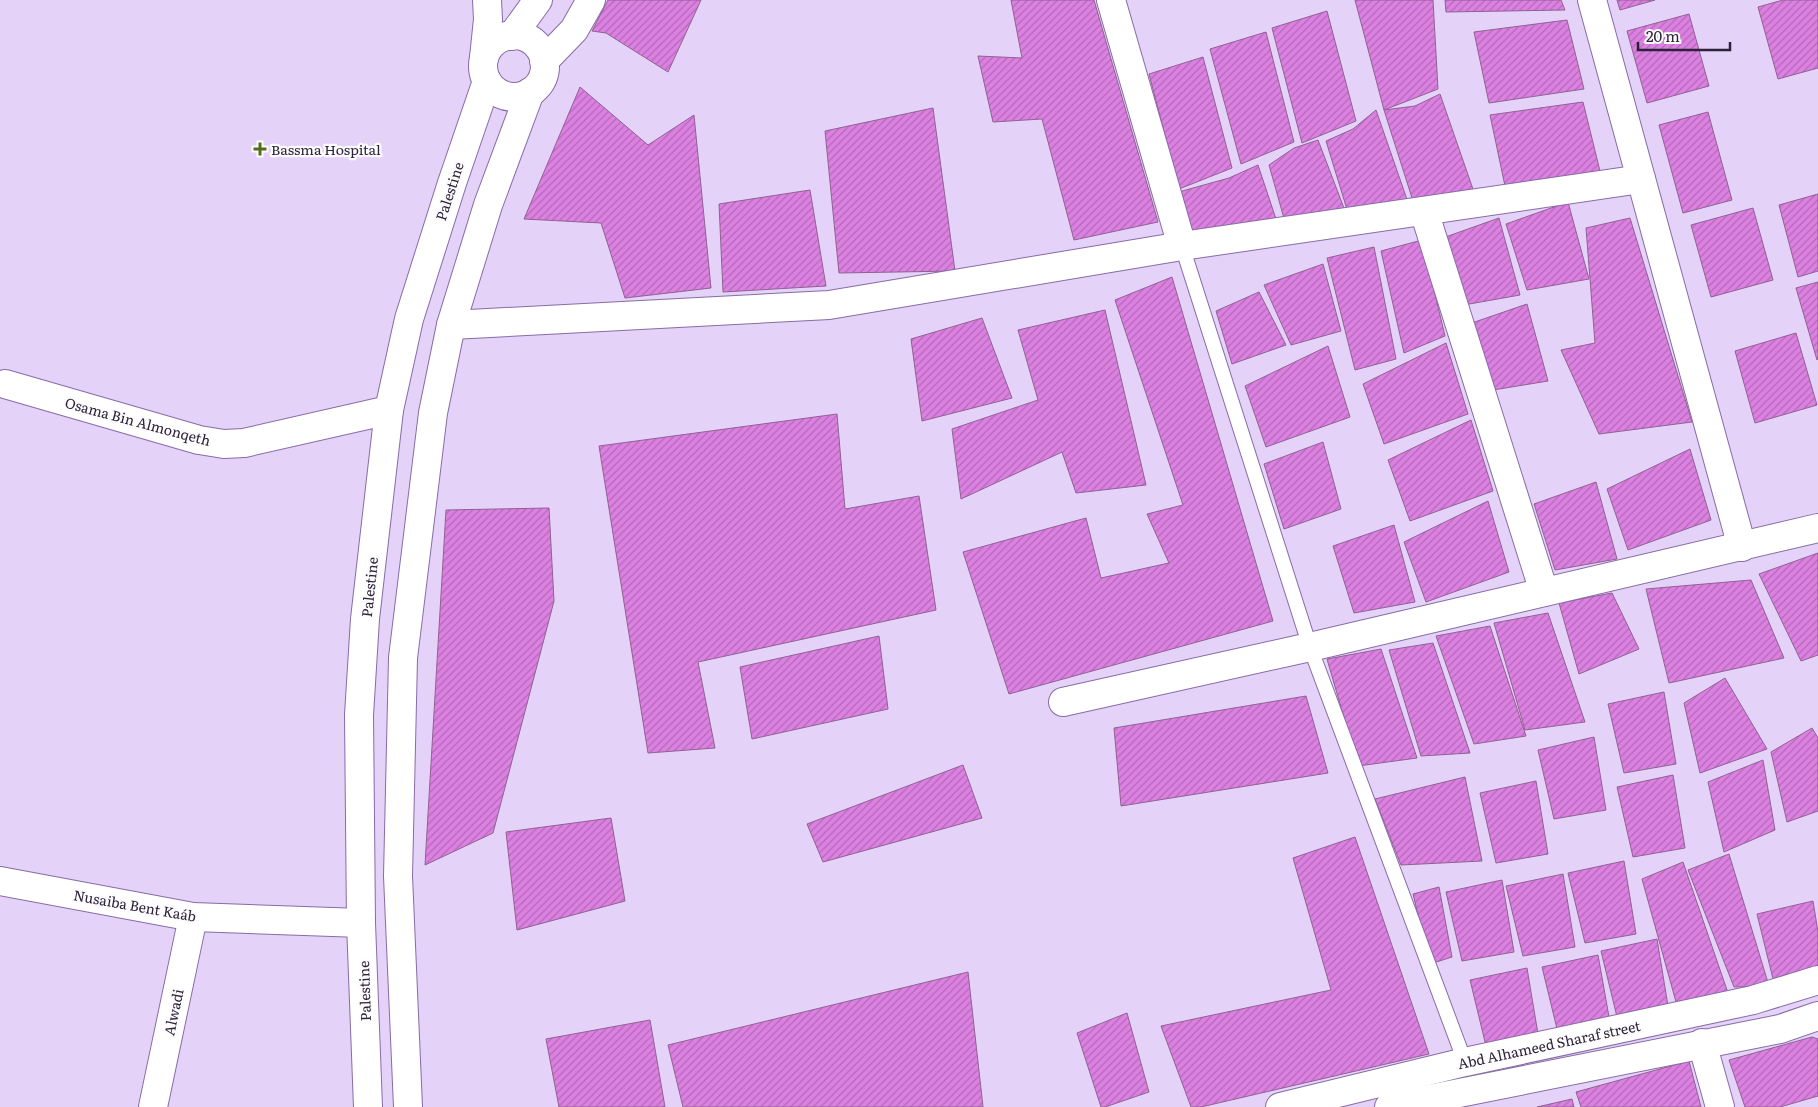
<svg xmlns="http://www.w3.org/2000/svg" width="1818" height="1107" viewBox="0 0 1818 1107" font-family="Literata,serif">
  <style>
    .building { fill: url(#building-hatch); stroke: #906192 }
    .lines { fill: none; stroke-linecap: round; stroke-linejoin: round }
    .service-casing { stroke: #876ca6; stroke-width: 16 }
    .minor-casing { stroke: #876ca6; stroke-width: 30 }
    .primary-casing { stroke: #876ca6; stroke-width: 30 }
    .service { stroke: #fff; stroke-width: 14 }
    .minor { stroke: #fff; stroke-width: 28 }
    .primary { stroke: #fff; stroke-width: 28 }
    .poi-dot { fill: #536c1d; stroke: #fcfcfc; stroke-width: 2 }
    .labels { text-anchor: middle; dominant-baseline: central; stroke-width: 4.5; stroke-linejoin: round; paint-order: stroke }
    .poi-label { font-size: 14px; fill: #2e223b; stroke: #fcfcfc; text-anchor: start }
    .street-label { font-size: 14px; fill: #2e223b; stroke: #fcfcfc }
  </style>
  <defs>
    <pattern id="building-hatch" width="6" height="6" patternUnits="userSpaceOnUse" patternTransform="scale(1.25)"><rect width="6" height="6" fill="#dc81e1"/><path d="M-1 1l2-2M0 6l6-6M5 7l2-2" fill="none" stroke="#b369b8"/></pattern>
  </defs>
  <rect width="100%" height="100%" fill="#e4d2f9"/>
  <g class="building">
    <polygon points="608,0 701,0 668,72 606,33 592,31"/>
    <polygon points="1011,0 1094,0 1158,222 1074,240 1042,119 993,122 978,56 1022,58"/>
    <polygon points="1355,0 1433,0 1438,89 1384,110"/>
    <polygon points="1445,0 1561,0 1565,10 1446,12"/>
    <polygon points="1617,0 1655,0 1620,10"/>
    <polygon points="1783,0 1818,0 1818,68 1778,79 1758,7"/>
    <polygon points="1327,11 1356,121 1302,143 1272,28"/>
    <polygon points="1689,14 1709,86 1647,103 1627,31"/>
    <polygon points="1567,20 1584,89 1489,103 1474,32"/>
    <polygon points="1266,32 1294,142 1241,164 1210,49"/>
    <polygon points="1203,57 1232,168 1179,189 1149,74"/>
    <polygon points="580,87 648,145 694,115 711,288 625,298 601,223 524,219"/>
    <polygon points="1440,94 1475,195 1413,201 1384,110 1415,106"/>
    <polygon points="1583,102 1600,171 1505,186 1490,115"/>
    <polygon points="933,108 955,271 839,273 825,131"/>
    <polygon points="1376,110 1411,211 1349,216 1326,141 1353,129"/>
    <polygon points="1708,112 1732,200 1683,213 1659,125"/>
    <polygon points="1318,140 1347,216 1285,222 1269,165 1294,148"/>
    <polygon points="1258,165 1278,225 1192,235 1175,193 1229,178"/>
    <polygon points="810,190 826,286 723,292 719,204"/>
    <polygon points="1818,194 1818,271 1798,277 1779,205"/>
    <polygon points="1568,202 1589,279 1527,290 1506,224"/>
    <polygon points="1753,208 1773,280 1711,297 1691,225"/>
    <polygon points="1499,218 1520,295 1458,306 1437,240"/>
    <polygon points="1630,218 1692,422 1599,434 1561,350 1595,343 1586,228"/>
    <polygon points="1422,240 1445,336 1404,353 1381,251"/>
    <polygon points="1374,247 1396,359 1355,370 1327,258"/>
    <polygon points="1323,264 1341,331 1291,345 1264,285"/>
    <polygon points="1172,277 1273,621 1009,694 963,552 1086,518 1101,578 1169,563 1147,514 1183,505 1115,300"/>
    <polygon points="1818,282 1818,359 1817,360 1796,288"/>
    <polygon points="1259,292 1286,345 1232,364 1216,311"/>
    <polygon points="1527,304 1548,381 1487,391 1466,325"/>
    <polygon points="1105,310 1146,485 1076,493 1062,452 961,499 952,429 1038,400 1018,330"/>
    <polygon points="982,318 1012,398 922,421 911,339"/>
    <polygon points="1796,333 1817,405 1755,423 1735,351"/>
    <polygon points="1446,343 1468,414 1384,444 1363,384"/>
    <polygon points="1328,346 1350,417 1266,447 1245,386"/>
    <polygon points="837,414 845,509 919,496 936,610 698,662 715,748 648,753 599,446"/>
    <polygon points="1471,420 1493,491 1410,521 1388,460"/>
    <polygon points="1323,442 1341,509 1284,529 1264,464"/>
    <polygon points="1690,449 1711,520 1628,550 1607,489"/>
    <polygon points="1596,482 1617,559 1555,570 1534,504"/>
    <polygon points="1488,501 1509,572 1426,602 1404,542"/>
    <polygon points="549,508 554,601 493,833 425,865 446,510"/>
    <polygon points="1394,525 1415,602 1354,613 1333,546"/>
    <polygon points="1818,553 1818,655 1801,661 1759,574"/>
    <polygon points="1751,580 1784,658 1669,683 1646,589"/>
    <polygon points="1612,593 1639,649 1579,674 1559,603"/>
    <polygon points="1548,613 1585,722 1525,730 1494,623"/>
    <polygon points="1490,626 1526,736 1474,744 1436,636"/>
    <polygon points="879,636 888,709 752,739 740,667"/>
    <polygon points="1433,643 1470,753 1421,756 1389,650"/>
    <polygon points="1381,649 1417,758 1358,766 1327,659"/>
    <polygon points="1725,678 1767,749 1700,773 1684,703"/>
    <polygon points="1664,692 1676,764 1624,773 1608,704"/>
    <polygon points="1306,696 1328,773 1121,806 1114,728"/>
    <polygon points="1812,728 1818,738 1818,811 1787,822 1771,752"/>
    <polygon points="1594,737 1606,810 1554,819 1538,750"/>
    <polygon points="1763,760 1775,830 1724,852 1708,782"/>
    <polygon points="963,765 982,818 823,862 807,824"/>
    <polygon points="1673,775 1685,848 1633,857 1617,787"/>
    <polygon points="1465,777 1482,861 1401,865 1375,799"/>
    <polygon points="1536,781 1548,854 1496,863 1480,793"/>
    <polygon points="611,818 625,901 517,930 506,832"/>
    <polygon points="1355,837 1429,1054 1201,1107 1191,1107 1161,1026 1331,990 1293,858"/>
    <polygon points="1729,854 1769,986 1734,987 1688,870"/>
    <polygon points="1624,861 1636,934 1585,943 1568,873"/>
    <polygon points="1683,862 1728,993 1676,1002 1642,879"/>
    <polygon points="1563,874 1575,947 1523,956 1506,886"/>
    <polygon points="1502,880 1514,952 1462,961 1446,892"/>
    <polygon points="1439,887 1452,957 1430,964 1413,894"/>
    <polygon points="1813,901 1818,932 1818,975 1774,983 1757,914"/>
    <polygon points="1657,939 1669,1012 1618,1021 1601,951"/>
    <polygon points="1598,955 1611,1028 1559,1037 1542,967"/>
    <polygon points="1527,968 1539,1040 1487,1050 1470,980"/>
    <polygon points="968,972 983,1107 683,1107 668,1045"/>
    <polygon points="1127,1013 1149,1092 1105,1107 1101,1107 1077,1033"/>
    <polygon points="650,1020 665,1107 559,1107 546,1039"/>
    <polygon points="1812,1037 1818,1039 1818,1096 1780,1107 1745,1107 1729,1060"/>
    <polygon points="1689,1061 1701,1107 1581,1107 1576,1092"/>
    <polygon points="1572,1099 1574,1107 1537,1107"/>
  </g>
  <g class="lines">
    <g class="service-casing">
      <polyline id="service" points="1182,246 1310,647 1465,1062"/>
    </g>
    <g class="minor-casing">
      <g id="minor">
        <polyline points="1111,0 1182,246"/>
        <polyline points="1592,0 1742,547"/>
        <polyline points="484,58 488,19 487,0"/>
        <polyline points="1424,211 1544,592"/>
        <polyline points="451,325 829,305 1182,246 1641,179"/>
        <polyline points="5,384 199,440 224,444 244,443 389,410"/>
        <polyline points="1063,702 1310,647 1818,528"/>
        <polyline points="0,881 193,917 361,923"/>
        <polyline points="1702,1043 1720,1107"/>
        <polyline points="153,1107 193,917"/>
      </g>
    </g>
    <g class="primary-casing">
      <g id="primary">
        <circle cx="514" cy="66" r="31"/>
        <polyline points="512,36 538,0"/>
        <polyline points="544,61 574,30 591,0"/>
        <polyline points="368,1107 361,923 359,715 365,619 389,410 409,319 452,183 487,81"/>
        <polyline points="408,1107 398,876 403,658 433,413 451,325 488,205 530,92"/>
        <polyline points="1280,1107 1465,1062 1753,1000 1818,980"/>
        <polyline points="1389,1107 1780,1029 1818,1016"/>
      </g>
    </g>
    <use href="#service" class="service"/>
    <use href="#minor" class="minor"/>
    <use href="#primary" class="primary"/>
  </g>
  <path class="poi-dot" d="M257.5 141.5h5v5h5v5h-5v5h-5v-5h-5v-5h5z"/>
  <g class="labels">
    <g class="poi-label">
      <text x="271" y="149">Bassma Hospital</text>
    </g>
    <g class="street-label">
      <text transform="translate(449 191) rotate(-72)">Palestine</text>
      <text transform="translate(138 421) rotate(15)">Osama Bin Almonqeth</text>
      <text transform="translate(369 587) rotate(-84)">Palestine</text>
      <text transform="translate(135 905) rotate(10)">Nusaiba Bent Kaáb</text>
      <text transform="translate(364 991) rotate(-92)">Palestine</text>
      <text transform="translate(173 1012) rotate(-78)">Alwadi</text>
      <text transform="translate(1549 1044) rotate(-12)">Abd Alhameed Sharaf street</text>
    </g>
  </g>
  <path d="M1638 42v8h92v-8" fill="none" stroke="#2e223b" stroke-width="2.5"/>
  <text x="1646" y="42" font-size="15" fill="#2e223b" stroke="#fcfcfc" stroke-width="4" paint-order="stroke">20 m</text>
</svg>
